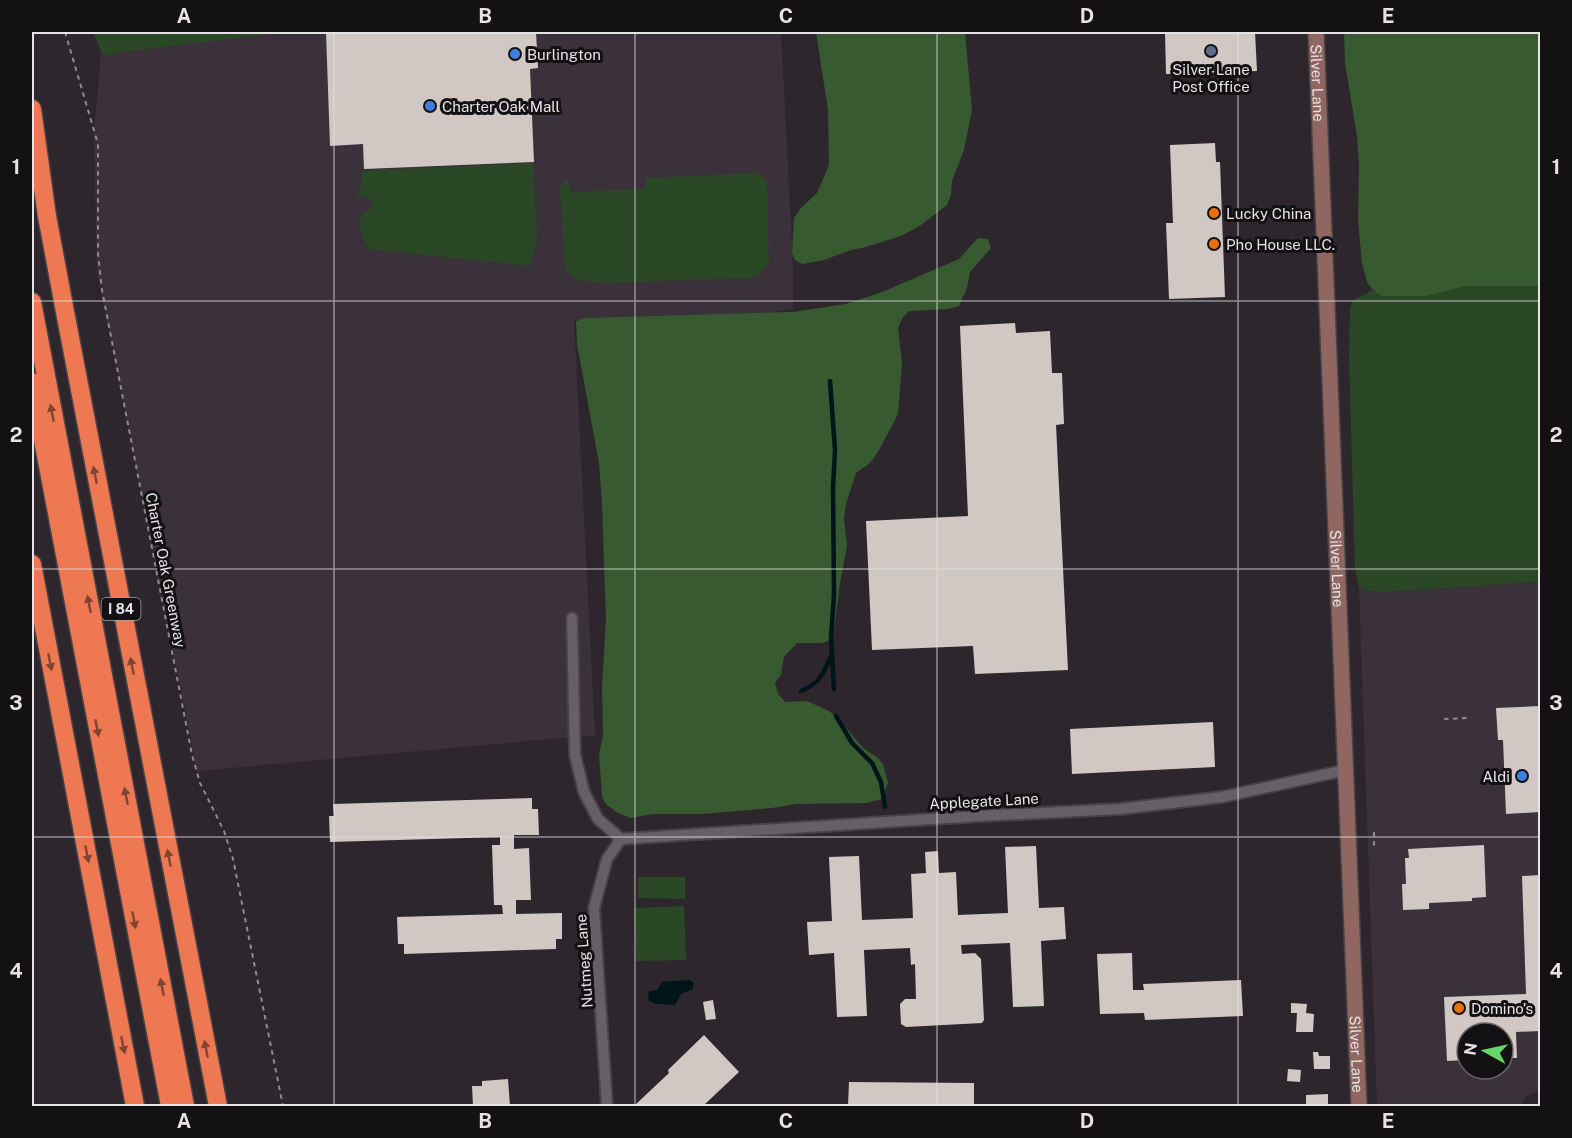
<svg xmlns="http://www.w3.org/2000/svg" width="1572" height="1138" viewBox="0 0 1572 1138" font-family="'Public Sans',sans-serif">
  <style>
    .built { fill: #3b313b; fill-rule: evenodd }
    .green { fill: #2b4826 }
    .forest { fill: #375a31 }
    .water { fill: #001519 }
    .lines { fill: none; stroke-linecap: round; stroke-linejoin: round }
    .stream { stroke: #001519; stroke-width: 4.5 }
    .building { fill: #d1c8c3 }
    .minor-casing { stroke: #474247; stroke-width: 14 }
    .secondary-casing { stroke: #474247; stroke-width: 18 }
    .motorway-casing { stroke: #474247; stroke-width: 21 }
    .path { stroke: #908b90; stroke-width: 2; stroke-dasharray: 4.5 4.5; stroke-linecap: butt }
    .minor { stroke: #665f66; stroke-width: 10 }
    .secondary { stroke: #8f6660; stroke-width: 15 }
    .motorway { stroke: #ee7852; stroke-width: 18 }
    .oneway { fill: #804432 }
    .grid { fill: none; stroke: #e6e2e6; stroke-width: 1.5; stroke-opacity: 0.55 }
    .service-dot { fill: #5c6f8a; stroke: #131113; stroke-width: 2 }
    .shop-dot { fill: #3f7fe0; stroke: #131113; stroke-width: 2 }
    .food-dot { fill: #e8710a; stroke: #131113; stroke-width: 2 }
    .labels { text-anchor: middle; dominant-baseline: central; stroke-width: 6; stroke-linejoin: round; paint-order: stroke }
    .shield { fill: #131113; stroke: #a7a3a7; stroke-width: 1.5 }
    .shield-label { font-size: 14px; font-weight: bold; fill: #e6e2e6 }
    .poi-label { font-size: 15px; fill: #e6e2e6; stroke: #131113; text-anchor: start }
    .street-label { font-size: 15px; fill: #e6e2e6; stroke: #131113 }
    .neatline { fill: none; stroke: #e6e2e6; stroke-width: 2 }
    .grid-label { font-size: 20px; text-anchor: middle; font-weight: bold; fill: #e6e2e6 }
  </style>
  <rect width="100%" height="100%" fill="#2d272d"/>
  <g class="built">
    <polygon points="289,32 781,32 793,265 793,309 724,320 574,320 595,735 197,771 97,271 94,134 101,52"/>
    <path d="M1540,582V1089L1526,1097L1520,1106H1377L1359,587L1367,591L1386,592ZM1467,1033H1503V1069H1467Z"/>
  </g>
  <g class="green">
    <polygon points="93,32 289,32 120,52 111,56 102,53"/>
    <path d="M533,163L537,239L530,266L370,249C364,240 356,227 362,216C364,212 371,209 374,206L366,195L359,200L362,171Z"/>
    <polygon points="759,173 763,176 767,183 769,263 763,272 752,278 605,283 577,280 565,268 560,188 565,181 568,181 570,192 644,189 646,178"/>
    <polygon points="1533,285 1540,286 1540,582 1386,592 1367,591 1359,587 1355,569 1349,355 1350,309 1353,300 1373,290 1381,296 1427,296 1466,286"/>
    <polygon points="638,877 685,877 685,899 638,898"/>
    <polygon points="684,906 686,960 636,961 634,908"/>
  </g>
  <g class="forest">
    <polygon points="816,32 965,32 972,110 964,150 952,181 951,195 947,205 921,225 901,236 866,247 851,250 824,260 802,264 795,260 792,253 794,218 801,208 817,193 829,165 828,110"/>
    <polygon points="1344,32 1540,32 1540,286 1466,286 1427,296 1381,296 1373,290 1367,282 1362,263 1358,220 1359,165 1357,136 1345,63"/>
    <polygon points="978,238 988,239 991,248 970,272 967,288 959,306 948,309 909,311 903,317 898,328 902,363 898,414 878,452 870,463 856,473 846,504 844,519 847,546 840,583 834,630 830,640 823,643 797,643 784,657 781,675 775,683 778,694 785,702 807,701 829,711 838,718 863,748 878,758 883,764 888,783 882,799 866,803 796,804 772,808 703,814 652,814 631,818 616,812 605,803 602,796 599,755 603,735 602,687 606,620 602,503 599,463 577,344 576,321 586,318 792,312 846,304 882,292 959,259"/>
  </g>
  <polygon class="water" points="689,980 693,982 693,989 681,994 675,1005 656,1004 649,1001 648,995 649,991 657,990 662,982"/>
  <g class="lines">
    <g class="stream">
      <polyline points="830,381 835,450 833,487 834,595 831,638 834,689"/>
      <path d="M801,691C819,684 824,673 831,656"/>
      <polyline points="836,716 852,743 872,763 881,782 885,807"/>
    </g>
  </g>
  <g class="building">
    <polygon points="326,32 536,32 538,68 530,69 534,162 364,169 363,144 330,146"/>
    <polygon points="1165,32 1255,32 1257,71 1166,74"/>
    <polygon points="1215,143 1216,162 1220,162 1225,297 1169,299 1166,223 1173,223 1170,145"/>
    <polygon points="1015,323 1016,333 1050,331 1052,373 1062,373 1064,424 1056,425 1068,670 975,674 973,646 872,650 866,521 968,516 960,326"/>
    <polygon points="1540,706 1540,812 1506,814 1503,740 1498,740 1496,708"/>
    <polygon points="1213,722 1215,767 1072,774 1070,729"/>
    <polygon points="532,798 532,809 538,809 539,835 514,835 514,849 529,848 531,900 516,900 516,914 562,913 562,939 556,939 556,949 404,954 404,944 398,944 397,917 503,914 502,905 494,905 492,845 500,845 500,837 330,842 329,816 334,816 333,804"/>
    <polygon points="1484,845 1486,897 1472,898 1472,901 1429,903 1429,909 1403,910 1402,884 1406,884 1405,858 1409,858 1408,849"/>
    <polygon points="1036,846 1039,908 1064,907 1066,939 1041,941 1044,1006 1013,1007 1010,943 961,945 962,954 975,953 981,959 984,1020 982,1023 906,1027 901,1024 900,1004 905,999 916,999 915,964 911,965 910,948 864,950 867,1016 837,1017 834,953 809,955 807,922 832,921 829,857 859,856 862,920 913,918 911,874 926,873 925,852 938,851 939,873 956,872 958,915 1008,913 1005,847"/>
    <polygon points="1540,875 1540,1031 1516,1032 1517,1058 1503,1058 1503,1033 1467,1033 1467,1060 1447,1061 1444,997 1526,994 1522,876"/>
    <polygon points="1132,953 1133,990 1144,990 1143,984 1241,980 1243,1016 1145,1020 1144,1013 1100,1014 1097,954"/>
    <polygon points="713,1000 716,1019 706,1020 703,1002"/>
    <polygon points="1291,1003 1307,1004 1306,1013 1314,1014 1313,1032 1296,1032 1297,1013 1291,1013"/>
    <polygon points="704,1035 739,1072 703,1106 636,1106 635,1105 669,1073 668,1070"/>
    <polygon points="1313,1052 1318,1052 1319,1056 1330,1056 1330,1069 1314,1069"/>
    <polygon points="1288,1069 1301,1070 1300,1082 1287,1081"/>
    <polygon points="508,1079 510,1106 473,1106 472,1086 482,1086 482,1081"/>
    <polygon points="849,1082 974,1083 974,1106 848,1106"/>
    <polygon points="1328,1094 1328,1106 1306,1106 1306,1095"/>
  </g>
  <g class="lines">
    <g class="minor-casing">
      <g id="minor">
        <polyline points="572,618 575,755 584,792 598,819 621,839"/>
        <polyline points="621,839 979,816 1120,809 1222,797 1346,770"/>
        <polyline points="607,1106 594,908 607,859 621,839"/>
      </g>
    </g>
    <g class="secondary-casing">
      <g id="secondary">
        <path id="s1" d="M1316,32L1359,1106"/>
      </g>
    </g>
    <g class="motorway-casing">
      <g id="motorway">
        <polyline points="32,109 47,216 66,317 218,1106"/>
        <polyline points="32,302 185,1106"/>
        <polyline points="32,382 170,1106"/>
        <polyline points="32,564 135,1106"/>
      </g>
    </g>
    <g class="path">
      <polyline points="65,32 98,144 98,254 102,290 192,755 200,783 224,831 233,859 283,1106"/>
      <polyline points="1444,719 1469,718"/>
      <polyline points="1374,832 1374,849"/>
    </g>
    <use href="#minor" class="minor"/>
    <use href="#secondary" class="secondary"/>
    <use href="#motorway" class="motorway"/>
  </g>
  <defs><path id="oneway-solid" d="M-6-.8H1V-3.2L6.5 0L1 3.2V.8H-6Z" transform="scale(1.5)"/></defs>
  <g class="oneway">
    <use href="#oneway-solid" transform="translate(52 413) rotate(-101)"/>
    <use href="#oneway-solid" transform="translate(95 475) rotate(-101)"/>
    <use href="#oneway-solid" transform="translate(89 604) rotate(-101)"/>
    <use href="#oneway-solid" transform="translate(50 662) rotate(79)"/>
    <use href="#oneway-solid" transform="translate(132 666) rotate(-101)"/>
    <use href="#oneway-solid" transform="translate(97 728) rotate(79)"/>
    <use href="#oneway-solid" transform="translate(126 796) rotate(-101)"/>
    <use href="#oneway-solid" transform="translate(87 854) rotate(79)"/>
    <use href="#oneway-solid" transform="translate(169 858) rotate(-101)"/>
    <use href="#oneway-solid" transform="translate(134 920) rotate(79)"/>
    <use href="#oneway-solid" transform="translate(162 987) rotate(-101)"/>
    <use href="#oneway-solid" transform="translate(123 1045) rotate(79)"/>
    <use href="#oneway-solid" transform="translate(206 1049) rotate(-101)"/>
  </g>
  <path class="grid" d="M334,32V1106M635,32V1106M937,32V1106M1238,32V1106M32,301H1540M32,569H1540M32,837H1540"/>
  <circle class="service-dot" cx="1211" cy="51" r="6"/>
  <g class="shop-dot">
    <circle cx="515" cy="54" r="6"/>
    <circle cx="430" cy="106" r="6"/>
    <circle cx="1522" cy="776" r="6"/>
  </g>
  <g class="food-dot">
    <circle cx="1214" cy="213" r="6"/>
    <circle cx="1214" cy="244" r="6"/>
    <circle cx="1459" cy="1008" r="6"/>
  </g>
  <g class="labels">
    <rect class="shield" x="101.5" y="598" width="39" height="22" rx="4.5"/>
    <g class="shield-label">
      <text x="121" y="609">I 84</text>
    </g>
    <g class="poi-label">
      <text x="527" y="54">Burlington</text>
      <text x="1211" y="69" text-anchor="middle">Silver Lane<tspan x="1211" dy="17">Post Office</tspan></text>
      <text x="442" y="106">Charter Oak Mall</text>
      <text x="1226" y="213">Lucky China</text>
      <text x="1226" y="244">Pho House LLC.</text>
      <text x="1510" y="776" text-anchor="end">Aldi</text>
      <text x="1471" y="1008">Domino's</text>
    </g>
    <g class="street-label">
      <text stroke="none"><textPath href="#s1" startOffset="51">Silver Lane</textPath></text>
      <text stroke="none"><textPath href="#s1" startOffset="537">Silver Lane</textPath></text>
      <text transform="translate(166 570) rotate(79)">Charter Oak Greenway</text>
      <text transform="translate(984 801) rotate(-3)">Applegate Lane</text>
      <text transform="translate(584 961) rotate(-94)">Nutmeg Lane</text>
      <text stroke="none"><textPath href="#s1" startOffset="1023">Silver Lane</textPath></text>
    </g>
  </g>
  <rect width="1572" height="1138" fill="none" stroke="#131113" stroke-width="66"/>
  <g transform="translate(1485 1051) rotate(278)"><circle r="28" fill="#131113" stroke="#676567" stroke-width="1.5"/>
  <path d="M0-4.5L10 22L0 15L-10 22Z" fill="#66d466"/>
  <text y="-9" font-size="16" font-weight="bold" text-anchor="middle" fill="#e6e2e6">N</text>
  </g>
  <rect x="33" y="33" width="1506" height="1072" class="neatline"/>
  <g class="grid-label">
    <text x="184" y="23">A</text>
    <text x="485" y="23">B</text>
    <text x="786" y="23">C</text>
    <text x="1087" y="23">D</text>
    <text x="1388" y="23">E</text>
    <text x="16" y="174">1</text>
    <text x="1556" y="174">1</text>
    <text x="16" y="442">2</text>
    <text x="1556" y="442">2</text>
    <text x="16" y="710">3</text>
    <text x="1556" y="710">3</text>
    <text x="16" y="978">4</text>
    <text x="1556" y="978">4</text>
    <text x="184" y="1128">A</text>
    <text x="485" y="1128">B</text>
    <text x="786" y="1128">C</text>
    <text x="1087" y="1128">D</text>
    <text x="1388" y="1128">E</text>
  </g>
</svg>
